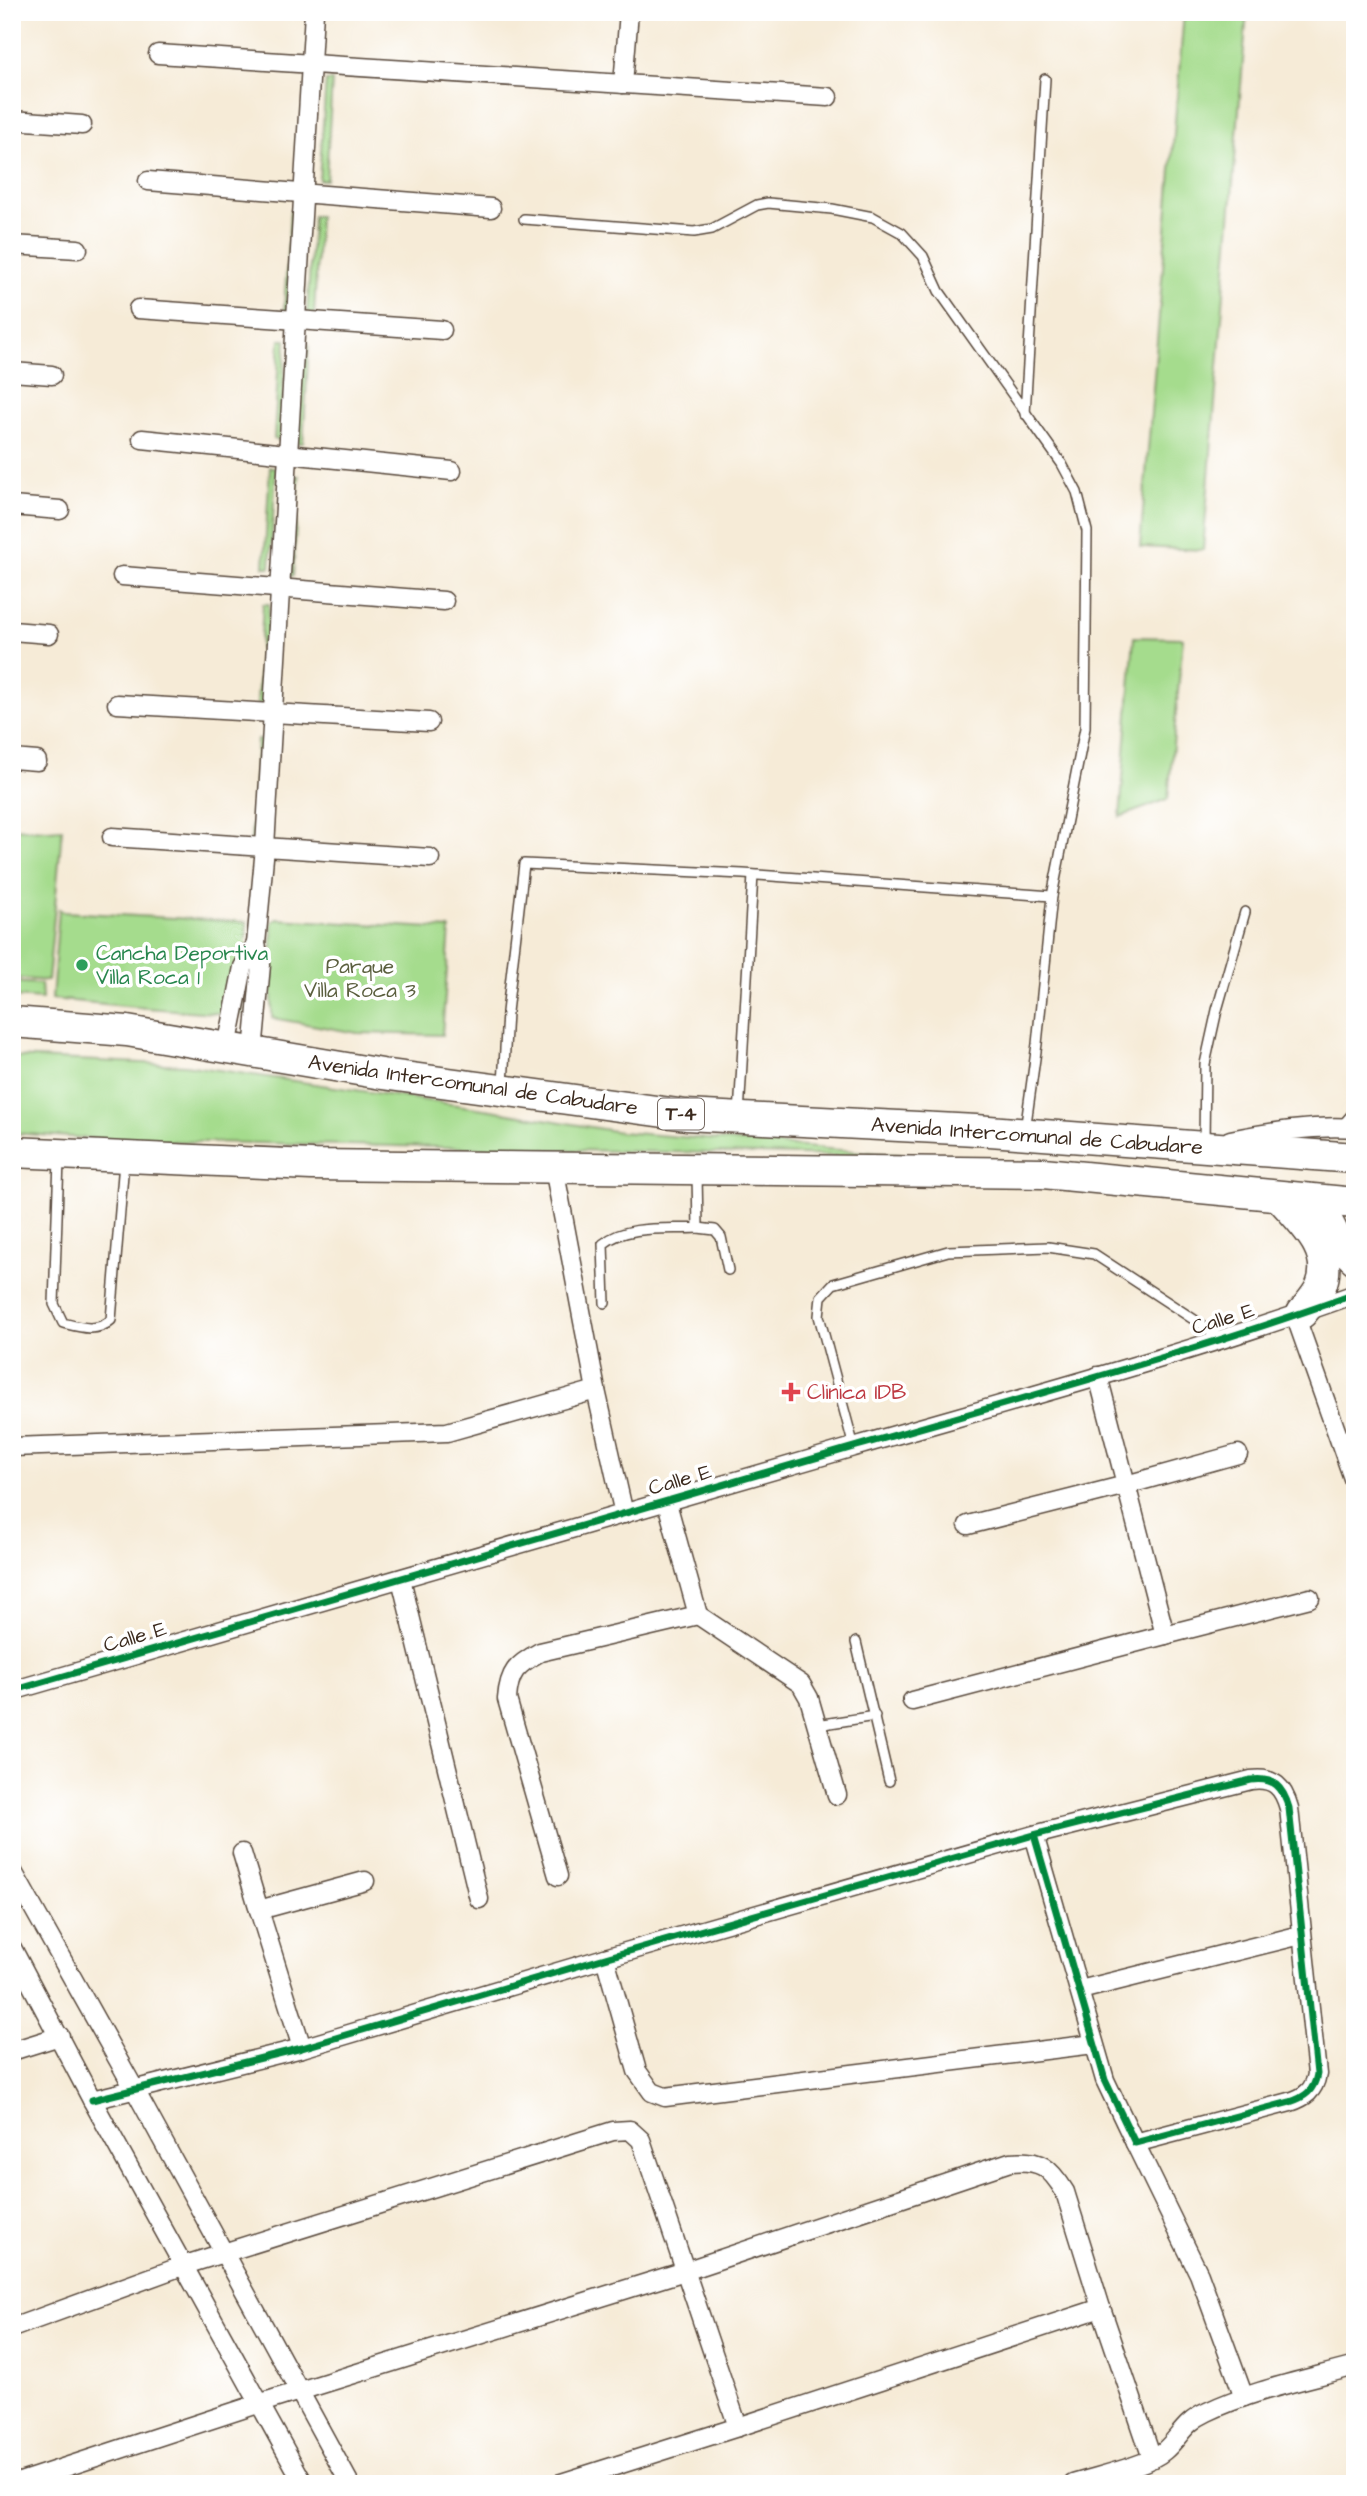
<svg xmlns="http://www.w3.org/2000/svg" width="1367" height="2496" viewBox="0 0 1367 2496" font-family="'Architects Daughter',sans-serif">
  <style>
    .green { fill: #a5dc8d; stroke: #708356; stroke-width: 2 }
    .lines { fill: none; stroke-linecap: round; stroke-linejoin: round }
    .service-casing { stroke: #57473a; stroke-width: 12 }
    .minor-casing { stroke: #57473a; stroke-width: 21 }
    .trunk-casing { stroke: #57473a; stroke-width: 33 }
    .service { stroke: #fff; stroke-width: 9 }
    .minor { stroke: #fff; stroke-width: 18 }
    .trunk { stroke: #fff; stroke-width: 30 }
    .cycleway-casing { stroke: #fff; stroke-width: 11 }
    .cycleway { stroke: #00873e; stroke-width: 7 }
    .leisure-dot { fill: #2e9e5b; stroke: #fff; stroke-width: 2.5 }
    .health-dot { fill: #e0444e; stroke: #fff; stroke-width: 2.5 }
    .labels { text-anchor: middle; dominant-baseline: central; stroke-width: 7; stroke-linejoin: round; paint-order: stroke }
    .shield { fill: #fff; stroke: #766a62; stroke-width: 2 }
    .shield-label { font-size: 19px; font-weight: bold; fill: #3b2a1e }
    .leisure-label { font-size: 21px; fill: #27864d; stroke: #fff; text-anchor: start }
    .park-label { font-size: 21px; fill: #5b5f3f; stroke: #fff }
    .street-label { font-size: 21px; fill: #3b2a1e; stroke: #fff }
    .health-label { font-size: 21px; fill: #be3a42; stroke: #fff; text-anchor: start }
  </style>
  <rect width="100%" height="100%" fill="#fff"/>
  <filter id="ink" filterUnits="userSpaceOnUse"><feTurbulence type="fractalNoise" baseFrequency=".0143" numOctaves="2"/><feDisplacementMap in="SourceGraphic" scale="14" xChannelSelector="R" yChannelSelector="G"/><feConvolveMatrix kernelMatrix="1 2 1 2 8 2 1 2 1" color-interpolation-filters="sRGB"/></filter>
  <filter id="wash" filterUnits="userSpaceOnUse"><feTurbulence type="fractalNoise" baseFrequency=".00686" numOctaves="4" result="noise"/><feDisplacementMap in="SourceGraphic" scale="28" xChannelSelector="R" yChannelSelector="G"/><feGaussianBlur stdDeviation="1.57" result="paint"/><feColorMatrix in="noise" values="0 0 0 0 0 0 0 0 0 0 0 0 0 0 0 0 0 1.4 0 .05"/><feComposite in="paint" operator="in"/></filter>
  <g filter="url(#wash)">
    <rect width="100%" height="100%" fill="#f6ebd7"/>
    <g class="green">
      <polygon points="1184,12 1247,12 1203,550 1140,547"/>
      <polygon points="326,81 332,81 326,180 319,180"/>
      <polygon points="290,211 296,212 290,311 284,311"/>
      <polygon points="313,216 319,216 314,316 307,315"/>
      <polygon points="280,340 286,340 280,440 274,439"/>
      <polygon points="303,344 309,344 303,443 297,443"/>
      <polygon points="270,467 276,467 270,567 264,567"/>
      <polygon points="293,476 299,476 293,576 286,576"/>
      <polygon points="263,604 269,604 264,704 257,704"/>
      <polygon points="1134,637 1183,638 1168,799 1120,817"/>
      <polygon points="257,740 263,740 257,840 251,840"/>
      <polygon points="12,828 47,830 62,829 48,981 12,978"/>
      <polygon points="59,909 64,912 247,922 242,1015 146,1008 52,999"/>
      <polygon points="277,919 450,929 442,1035 357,1033 272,1018 272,922"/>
      <polygon points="12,982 41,984 42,999 12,997"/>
      <polygon points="12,1057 185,1065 491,1110 620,1132 938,1158 115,1140 12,1133"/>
    </g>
  </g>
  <g filter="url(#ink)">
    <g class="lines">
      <g class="service-casing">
        <g id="service">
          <polyline points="524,219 694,232 712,229 757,205 768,203 832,209 873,217 902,233 923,256 939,291 1062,464 1077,492 1087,531 1085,728 1052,896"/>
          <polyline points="1025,414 1045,79"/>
          <polyline points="503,1085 507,1012 524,864 743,874 1052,896 1037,1044 1025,1131"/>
          <polyline points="739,1115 753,875"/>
          <polyline points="1341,1127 1355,1111"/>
          <polyline points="1204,1143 1205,1064 1217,1010 1245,912"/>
          <path d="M59,1160L54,1304L63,1323C79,1327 97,1333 111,1320L124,1162"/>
          <polyline points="698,1228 715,1230 721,1237 728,1270"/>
          <path d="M605,1303L603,1244C627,1224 668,1230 698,1228L697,1174"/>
          <polyline points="854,1447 819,1316 821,1297 833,1284 948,1251 1048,1247 1094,1254 1222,1338"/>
          <polyline points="856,1642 889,1781"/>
          <polyline points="817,1725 875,1716"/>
        </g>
      </g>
      <g class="minor-casing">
        <g id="minor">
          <polyline points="158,54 828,97"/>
          <polyline points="623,84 629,12"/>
          <polyline points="12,120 82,125"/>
          <polyline points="148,181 491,208"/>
          <polyline points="12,245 78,249"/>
          <polyline points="138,309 442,330"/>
          <polyline points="12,372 52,375"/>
          <polyline points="142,439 452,471"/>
          <polyline points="12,506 60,510"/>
          <polyline points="122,576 444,601"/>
          <polyline points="12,631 49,634"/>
          <polyline points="117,704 429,722"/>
          <polyline points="12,759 37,761"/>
          <polyline points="112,837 430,858"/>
          <polyline points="227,1047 243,967 256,944"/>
          <polyline points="253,1052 261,965 256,944 265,847 314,12"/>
          <path d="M1230,1140C1272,1132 1312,1125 1355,1128"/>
          <polyline points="554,1168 596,1390 624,1514"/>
          <polyline points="1295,1315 1355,1484"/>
          <polyline points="12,1447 447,1432 596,1390"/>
          <polyline points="667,1503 698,1615 801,1684 809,1698 837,1795"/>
          <polyline points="968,1525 1126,1485 1238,1454"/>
          <polyline points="401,1579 479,1899"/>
          <polyline points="1165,1635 1310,1598"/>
          <path d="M12,1691C294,1610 576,1529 857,1446C1023,1398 1192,1353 1355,1294"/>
          <polyline points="912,1701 1165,1635 1098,1376"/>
          <polyline points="242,1853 259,1910"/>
          <polyline points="12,1870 135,2090 350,2484"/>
          <path d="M558,1876L507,1699C509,1672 516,1665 540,1652L698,1615"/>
          <polyline points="12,1948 92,2100 304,2484"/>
          <polyline points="605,1958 637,2071 652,2092 665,2097 1094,2044"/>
          <polyline points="1080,1990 1301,1935"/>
          <polyline points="302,2048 259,1910 365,1881"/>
          <polyline points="12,2051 60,2036"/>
          <path d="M92,2100L302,2048L605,1958L1034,1835L1251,1780C1274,1777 1283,1787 1289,1808L1317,2074C1314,2091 1305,2097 1290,2102L1135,2143L1105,2080L1034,1835"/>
          <polyline points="1135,2143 1199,2274 1244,2397"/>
          <polyline points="12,2328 185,2265 613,2131 630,2130 641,2140 738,2427 558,2484"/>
          <polyline points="738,2427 1101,2308 1152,2458"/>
          <path d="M14,2484L261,2403L685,2271L1010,2162C1040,2159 1050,2167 1065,2192L1101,2308"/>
          <path d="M1073,2484C1097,2476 1147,2466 1164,2451C1181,2436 1183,2423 1207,2412C1253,2390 1305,2380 1355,2366"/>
        </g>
      </g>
      <g class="trunk-casing">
        <g id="trunk">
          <polyline points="12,1022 127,1031 382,1074 686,1115 976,1130 1355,1158"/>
          <polyline points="12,1152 312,1165 1043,1173 1355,1203"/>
          <path d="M1280,1197C1302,1223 1335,1250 1321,1286C1317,1296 1308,1305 1302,1313"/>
          <polyline points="1323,1213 1339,1244 1355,1259"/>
        </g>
      </g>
      <use href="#service" class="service"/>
      <use href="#minor" class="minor"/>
      <use href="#trunk" class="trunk"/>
      <g class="cycleway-casing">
        <g id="cycleway">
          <path d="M12,1691C294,1610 576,1529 857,1446C1023,1398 1192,1353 1355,1294"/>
          <path d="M92,2100L302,2048L605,1958L1034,1835L1251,1780C1274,1777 1283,1787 1289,1808L1317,2074C1314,2091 1305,2097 1290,2102L1135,2143L1105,2080L1034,1835"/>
        </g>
      </g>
      <use href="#cycleway" class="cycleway"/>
    </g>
  </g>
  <circle class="leisure-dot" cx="82" cy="965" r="7"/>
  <path class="health-dot" d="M787.5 1381.5h7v7h7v7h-7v7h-7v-7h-7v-7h7z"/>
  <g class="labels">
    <rect class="shield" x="658" y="1098.5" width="46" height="31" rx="5"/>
    <g class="shield-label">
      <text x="681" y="1114">T-4</text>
    </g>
    <g class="leisure-label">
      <text x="96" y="953">Cancha Deportiva<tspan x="96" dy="24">Villa Roca 1</tspan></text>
    </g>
    <g class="park-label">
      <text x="360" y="966">Parque<tspan x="360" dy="24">Villa Roca 3</tspan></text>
    </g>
    <g class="street-label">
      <text transform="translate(473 1085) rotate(8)">Avenida Intercomunal de Cabudare</text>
      <text transform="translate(1037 1136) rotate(4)">Avenida Intercomunal de Cabudare</text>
      <text transform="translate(1223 1319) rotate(-17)">Calle E</text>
      <text transform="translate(680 1480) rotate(-16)">Calle E</text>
      <text transform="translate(135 1637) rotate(-16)">Calle E</text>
    </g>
    <g class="health-label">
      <text x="807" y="1392">Clinica IDB</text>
    </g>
  </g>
  <rect width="1367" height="2496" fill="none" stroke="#fff" stroke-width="42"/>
</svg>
